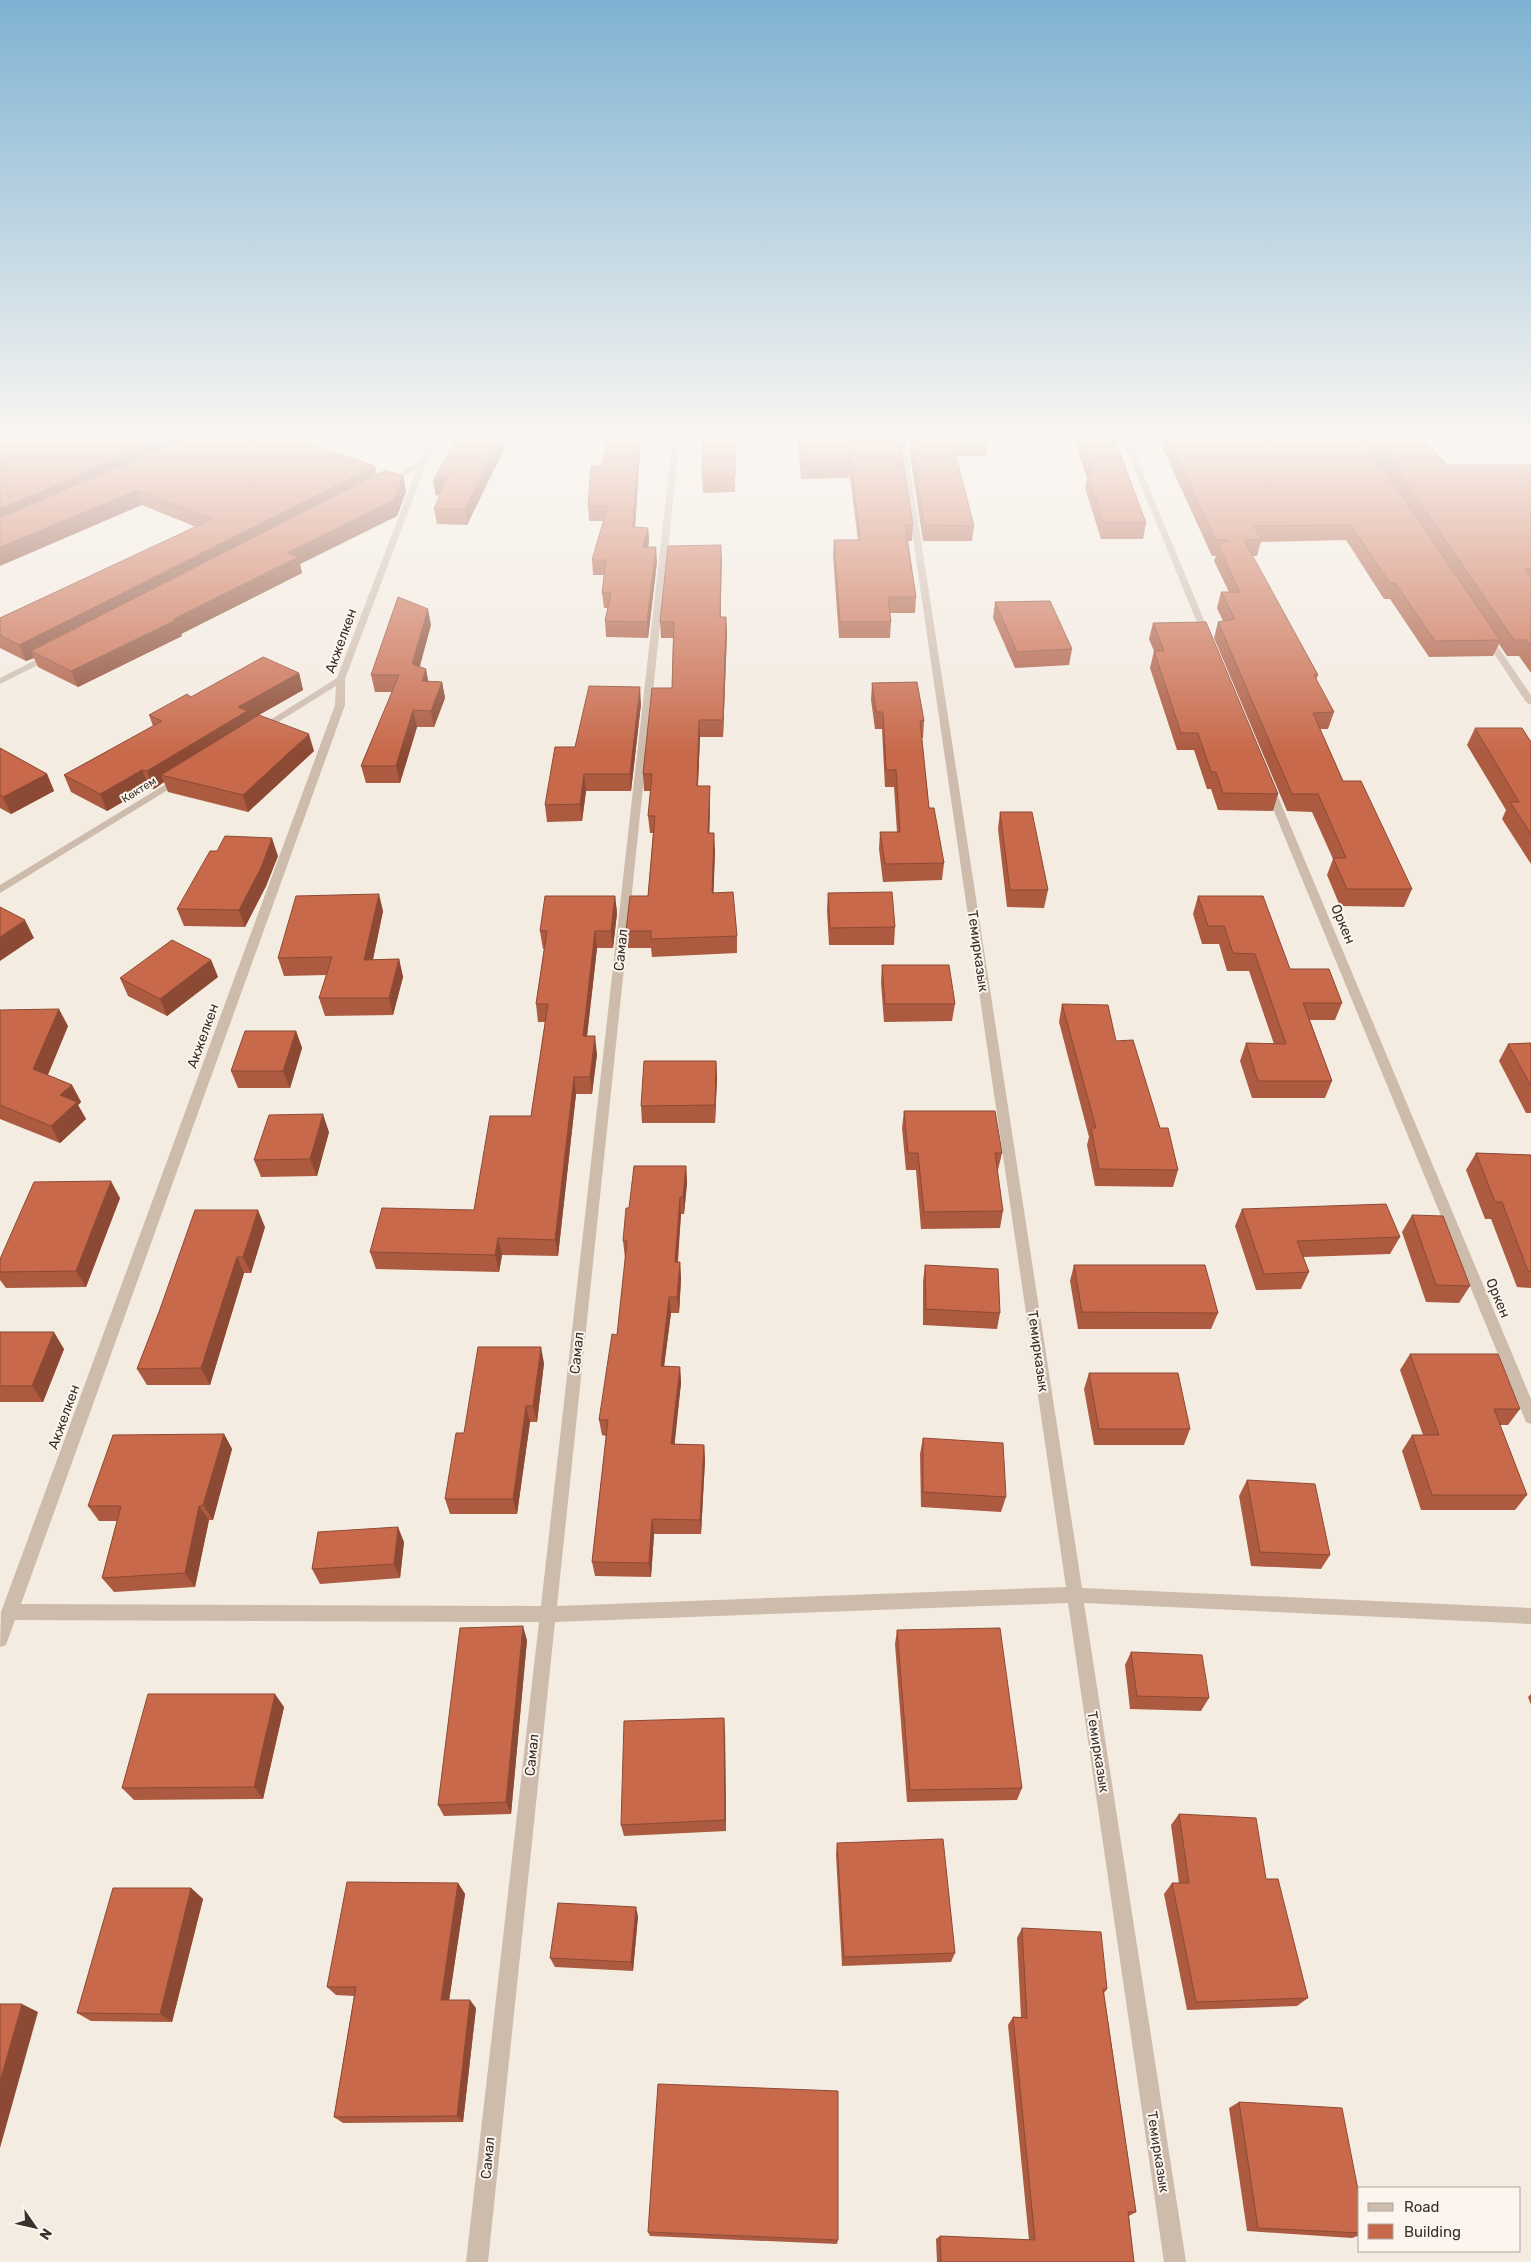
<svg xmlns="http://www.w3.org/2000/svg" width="1531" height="2262" viewBox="0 0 1531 2262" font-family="Rubik,sans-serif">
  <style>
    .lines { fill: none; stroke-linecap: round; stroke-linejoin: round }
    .street { fill: #cdbbac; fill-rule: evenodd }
    .wall { fill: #ac5a40; fill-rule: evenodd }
    .shaded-wall { fill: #8c4a34 }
    .building { fill: #c8694b; stroke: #8c4a34 }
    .labels { text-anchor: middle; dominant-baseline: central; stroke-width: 4; stroke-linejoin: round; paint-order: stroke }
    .far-street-label { font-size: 11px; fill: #3b302b; stroke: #fbf5ee }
    .street-label { font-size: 14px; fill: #3b302b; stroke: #fbf5ee }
  </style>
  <rect width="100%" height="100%" fill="#f4ebe1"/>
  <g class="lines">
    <g class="street">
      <path d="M324,437H333L350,442L814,439L817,441L814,443L679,444L557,1606L1066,1587L899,443H834L831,441L834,439H929L932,441L929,443H906L1082,1588L1531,1608V1624L1084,1603L1186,2262H1164L1068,1603L555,1622L488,2262H466L539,1622L15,1620L6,1645L0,1647L1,1612L335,705L336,686L262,732H256L254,730L337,678L417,469L387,485L380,483L420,462L426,446H349ZM672,444L541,1606L21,1604L345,705V679L433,446Z"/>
      <polygon points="1349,438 1531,438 1531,442 1347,441 1346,440"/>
      <polygon points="971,439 1181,441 1182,442 1179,444 1131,444 1211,637 1210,639 1203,637 1124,444 969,442 969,440"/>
      <polygon points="1484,635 1490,635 1531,695 1531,705 1526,702 1483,637"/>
      <polygon points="51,652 55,655 54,657 0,684 0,678"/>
      <polygon points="181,775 186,778 184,780 0,893 0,885"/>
      <polygon points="1269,784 1274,787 1531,1399 1531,1424 1526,1422 1524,1417 1264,787"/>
    </g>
  </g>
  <g class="wall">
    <polygon points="0,437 375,466 377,475 403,476 406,492 397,516 300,564 302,573 181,634 182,636 78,687 38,667 34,658 26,661 0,648 0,618 196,527 142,505"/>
    <polygon points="457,437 510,437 509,439 504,439 505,447 467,525 437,524 434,509 440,494 436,496"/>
    <polygon points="735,437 735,492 703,493 702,477"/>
    <polygon points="797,437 849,437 849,441 913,525 912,541 908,541 916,597 915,613 890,613 891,622 890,638 839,638 833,555 834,540 858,540 849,469 849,478 801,479 798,445 798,437"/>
    <polygon points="913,437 987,437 988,441 986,456 956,456 974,526 972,541 923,541 910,455 911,441 913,441"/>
    <polygon points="1072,437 1114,437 1146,523 1143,539 1101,539 1085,488 1087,478 1076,446 1077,438 1073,438"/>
    <path d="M1157,437H1421L1447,465H1531V673L1519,656H1507L1499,644L1493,656L1429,657L1390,599H1384L1346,540L1261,542L1257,556H1252L1318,675L1316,680L1334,712L1328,729H1320L1343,781L1412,889L1404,907L1340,906L1327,875L1333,859L1312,812L1287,811L1214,638L1218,622L1223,621L1217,608L1221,592H1229L1214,561L1216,556H1212L1162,447L1163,439H1158ZM1362,437H1367L1365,442Z"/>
    <polygon points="640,452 635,527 648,528 649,542 648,547 657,562 648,638 606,637 605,621 608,608 604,608 602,593 604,575 593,575 592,560 603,521 589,521 588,506 601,466"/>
    <polygon points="721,545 721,617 726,617 727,633 723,737 700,737 698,786 710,803 709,833 715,850 713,893 737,936 737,953 652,957 651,948 628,948 626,931 648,896 653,833 650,833 648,816 651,791 644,791 643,774 672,688 673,638 661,638 660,622"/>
    <polygon points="995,602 1072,649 1069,665 1015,668 993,618"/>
    <polygon points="1153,623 1278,794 1273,811 1218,810 1211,789 1207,789 1194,750 1177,750 1150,668 1154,651 1149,639"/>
    <polygon points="431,625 419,666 428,681 442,682 445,698 434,727 417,727 400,783 366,783 361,766 392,692 375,692 371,675"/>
    <polygon points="299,673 303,690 250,720 314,751 248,812 168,792 164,782 154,789 149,787 107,811 71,792 64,775 153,726 149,715 191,697"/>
    <polygon points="872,683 924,721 923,738 922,738 929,808 944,863 942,880 883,882 879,849 880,832 897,832 894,787 885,787 882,729 875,729 871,700"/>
    <polygon points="641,704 631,791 586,791 582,821 547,822 545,805 575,747"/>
    <polygon points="1475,728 1531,742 1531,864 1502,819 1506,810 1467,745"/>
    <polygon points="0,748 47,774 54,791 11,814 0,808"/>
    <polygon points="1000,812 1048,890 1044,908 1007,907 998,829"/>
    <polygon points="278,856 266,886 245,927 184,926 177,909"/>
    <polygon points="828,893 895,927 894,945 829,945 827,910"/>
    <polygon points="615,896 617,913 613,948 597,948 587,1036 597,1054 592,1094 576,1094 558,1256 502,1255 499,1272 376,1269 370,1252 474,1210 531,1116 545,1022 538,1022 536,1004 544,949 543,949 540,931"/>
    <polygon points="1198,896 1290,969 1342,1003 1335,1020 1310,1020 1332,1081 1325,1098 1252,1098 1240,1061 1246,1043 1274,1044 1249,971 1227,971 1219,944 1202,944 1193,914"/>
    <polygon points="383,911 373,960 399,959 403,977 393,1015 325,1016 319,998 327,975 284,976 278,958"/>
    <polygon points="211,960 218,977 167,1016 128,996 120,978"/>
    <polygon points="882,965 955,1004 952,1021 884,1022 881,983"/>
    <polygon points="1062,1004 1116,1041 1160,1128 1178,1170 1173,1187 1095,1186 1087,1145 1089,1137 1059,1022"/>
    <polygon points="0,1010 68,1026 48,1075 72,1085 81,1102 78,1105 86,1119 60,1143 0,1119"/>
    <polygon points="296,1031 302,1048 290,1088 238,1088 231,1071"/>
    <polygon points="1531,1043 1531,1113 1526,1113 1499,1061 1508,1044"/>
    <polygon points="716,1061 717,1078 715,1123 642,1123 641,1106"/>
    <polygon points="904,1111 1002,1153 998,1170 997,1170 1003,1211 1000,1228 921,1229 916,1170 906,1170 902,1128"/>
    <polygon points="329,1132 317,1176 261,1177 254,1160"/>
    <polygon points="1476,1153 1531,1155 1531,1288 1517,1287 1491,1219 1485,1219 1466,1170"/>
    <polygon points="686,1166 687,1183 684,1214 681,1214 678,1262 680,1262 681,1279 679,1313 671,1313 664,1366 680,1367 681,1383 674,1444 704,1445 705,1460 701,1534 654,1534 651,1577 595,1576 592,1562 606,1436 602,1435 599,1420 617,1335 626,1258 625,1258 623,1241 629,1208"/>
    <polygon points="120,1198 86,1287 6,1288 0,1280 0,1259"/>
    <polygon points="1242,1209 1400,1237 1390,1254 1303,1257 1309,1272 1301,1289 1256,1290 1235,1226"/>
    <polygon points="1412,1215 1470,1286 1459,1303 1426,1302 1402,1232"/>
    <polygon points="265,1227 251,1273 244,1273 210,1385 147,1385 137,1369 159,1312"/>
    <polygon points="925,1265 1000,1313 997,1329 923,1325 923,1282"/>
    <polygon points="1074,1265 1218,1313 1211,1329 1078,1329 1070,1281"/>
    <polygon points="0,1332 64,1349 43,1402 0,1402"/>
    <polygon points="1410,1354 1520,1409 1508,1425 1500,1425 1527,1495 1515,1510 1421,1510 1402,1451 1412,1435 1423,1435 1400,1370"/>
    <polygon points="544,1363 537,1422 530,1422 517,1514 450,1514 445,1499 464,1433"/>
    <polygon points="1089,1373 1190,1429 1184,1445 1094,1445 1084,1389"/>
    <polygon points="224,1434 232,1449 213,1520 209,1520 195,1587 114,1592 102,1578 117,1521 99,1521 88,1506"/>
    <polygon points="923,1438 1006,1497 1001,1512 921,1507 920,1454"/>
    <polygon points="1247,1480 1330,1555 1321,1569 1251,1566 1239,1496"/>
    <polygon points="404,1542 400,1578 320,1584 312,1569"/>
    <polygon points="897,1630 1022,1788 1017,1800 907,1802 895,1644"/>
    <polygon points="527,1640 511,1814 444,1816 438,1805"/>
    <polygon points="1131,1652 1209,1698 1201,1711 1130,1709 1125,1665"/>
    <polygon points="1531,1694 1531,1705 1528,1697"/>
    <polygon points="284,1707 263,1799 134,1800 122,1788"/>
    <polygon points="725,1730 726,1831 624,1836 621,1825"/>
    <polygon points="1179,1814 1266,1879 1308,1998 1297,2006 1187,2010 1164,1894 1172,1883 1179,1883 1171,1825"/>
    <polygon points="837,1843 955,1953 951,1962 842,1966 836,1854"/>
    <polygon points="458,1883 465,1894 449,2000 476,2008 463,2122 343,2123 334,2117 354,1996 336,1995 327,1987"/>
    <polygon points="191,1888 203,1899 172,2022 91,2021 77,2013"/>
    <polygon points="638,1916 633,1971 555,1967 550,1958"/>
    <polygon points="1022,1928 1107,1989 1104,1993 1136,2212 1129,2216 1134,2262 937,2262 936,2239 940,2236 1029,2240 1008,2025 1013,2017 1021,2017 1017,1938"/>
    <polygon points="1239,2102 1360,2200 1360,2235 1352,2238 1247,2231 1229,2108"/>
    <polygon points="648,2232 838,2240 837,2244 650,2236"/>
  </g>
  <g class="shaded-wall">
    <polygon points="168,437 206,437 0,527 0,509"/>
    <polygon points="501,437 504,437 505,447 467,525 465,509"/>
    <polygon points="639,438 640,452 634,542 633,527"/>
    <polygon points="375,466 378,482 31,651 34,658 26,661 19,645"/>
    <polygon points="449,473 451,488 436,496 433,481"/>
    <polygon points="403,476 406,492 397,516 300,564 302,573 181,634 182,636 78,687 71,671 174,619 287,553"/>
    <polygon points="137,490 142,505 0,566 0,547"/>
    <polygon points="648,528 649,542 644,562 643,547"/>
    <polygon points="721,545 722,561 720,633 720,617"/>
    <polygon points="656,547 657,562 648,638 647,622"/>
    <polygon points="428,609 431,625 416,681 412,664"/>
    <polygon points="726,617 727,633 723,737 723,720"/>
    <polygon points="426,669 429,685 422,681"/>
    <polygon points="299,673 303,690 250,720 252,728 161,775 164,782 154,789 147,771 238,707"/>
    <polygon points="442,682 445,698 434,727 431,711"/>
    <polygon points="640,687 641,704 631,791 630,774"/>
    <polygon points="413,710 417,727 400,783 396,766"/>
    <polygon points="699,720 700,737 697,803 697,786"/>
    <polygon points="309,734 314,751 248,812 243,795"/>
    <polygon points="142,770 149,787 107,811 100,794"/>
    <polygon points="47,774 54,791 11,814 3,797"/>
    <polygon points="584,774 586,791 582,821 580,804"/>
    <polygon points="710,786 710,803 709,850 708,833"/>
    <polygon points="714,833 715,850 713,911 712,893"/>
    <polygon points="272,838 278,856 266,886 245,927 239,910"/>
    <polygon points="379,894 383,911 369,977 364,960"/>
    <polygon points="615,896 617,913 613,948 611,931"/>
    <polygon points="25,920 34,938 0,961 0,937"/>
    <polygon points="595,931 597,948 585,1054 583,1036"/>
    <polygon points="399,959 403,977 393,1015 389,998"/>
    <polygon points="211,960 218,977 167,1016 160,999"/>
    <polygon points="59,1009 68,1026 43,1086 33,1069"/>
    <polygon points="296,1031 302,1048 290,1088 283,1071"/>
    <polygon points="595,1036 597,1054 592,1094 590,1077"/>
    <polygon points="716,1061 717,1078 715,1123 715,1105"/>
    <polygon points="574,1077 576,1094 558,1256 555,1240"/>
    <polygon points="72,1085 81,1102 78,1105 86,1119 60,1143 51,1126 60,1095"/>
    <polygon points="323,1114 329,1132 317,1176 310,1159"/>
    <polygon points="686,1166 687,1183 684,1214 683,1197"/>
    <polygon points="111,1181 120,1198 86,1287 76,1271"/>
    <polygon points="680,1197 681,1214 676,1278 675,1262"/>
    <polygon points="258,1210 265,1227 251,1273 243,1257"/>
    <polygon points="498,1238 502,1255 499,1272 495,1255"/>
    <polygon points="237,1257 244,1273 210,1385 201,1368"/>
    <polygon points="680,1262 681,1279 679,1313 677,1297"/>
    <polygon points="669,1297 671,1313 662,1382 661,1366"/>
    <polygon points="54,1332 64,1349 43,1402 32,1386"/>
    <polygon points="541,1347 544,1363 537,1422 533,1406"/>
    <polygon points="680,1367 681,1383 673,1460 671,1444"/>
    <polygon points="526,1406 530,1422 517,1514 513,1499"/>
    <polygon points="224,1434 232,1449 213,1520 203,1505"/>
    <polygon points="704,1445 705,1460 701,1534 700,1520"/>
    <polygon points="199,1506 209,1520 195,1587 185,1573"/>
    <polygon points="652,1519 654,1534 651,1577 649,1563"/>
    <polygon points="398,1527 404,1542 400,1578 394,1564"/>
    <polygon points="523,1626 527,1640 511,1814 506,1802"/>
    <polygon points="275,1694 284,1707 263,1799 254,1787"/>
    <polygon points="724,1718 725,1730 726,1831 725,1820"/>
    <polygon points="458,1883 465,1894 448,2008 441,2000"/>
    <polygon points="191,1888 203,1899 172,2022 160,2014"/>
    <polygon points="636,1907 638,1916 633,1971 631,1962"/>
    <polygon points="470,2000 476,2008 463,2122 457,2116"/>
    <polygon points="22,2004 38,2012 0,2148 0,2081"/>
  </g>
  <g class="building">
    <polygon points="0,437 168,437 0,509"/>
    <polygon points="186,437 290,437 375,466 19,645 0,635 0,618 212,519 137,490 0,547 0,518"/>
    <polygon points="457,437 501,437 465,509 434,509 449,473 433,481"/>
    <polygon points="703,437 735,437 735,477 702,477"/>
    <polygon points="799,437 849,437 849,441 900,441 913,525 905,525 916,597 888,597 891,622 840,622 834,540 860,540 850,449 850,463 801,464"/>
    <polygon points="915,437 987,437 988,441 952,441 974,526 924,525 911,441 916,440"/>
    <polygon points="1080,437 1114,437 1146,523 1104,523 1087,473 1093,473"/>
    <polygon points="1167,437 1362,437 1500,640 1435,641 1395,583 1390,583 1351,525 1254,526 1261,540 1244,540 1318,675 1314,675 1334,712 1313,713 1343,781 1361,781 1412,889 1347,889 1333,858 1346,858 1318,794 1292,794 1218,622 1235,619 1221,592 1240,592 1218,545 1229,540 1216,540"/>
    <polygon points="1374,437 1421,437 1447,465 1531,465 1531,569 1525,569 1531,577 1531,646 1526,640 1514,640"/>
    <polygon points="639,438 633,527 648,528 643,547 656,547 647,622 605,621 611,593 602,593 606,560 592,560 608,506 588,506 591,466 601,466 608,439"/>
    <polygon points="386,470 403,476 394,500 287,553 298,557 174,619 176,620 71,671 31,651"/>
    <polygon points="721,545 720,617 726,617 723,720 699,720 697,786 710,786 708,833 714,833 712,893 733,892 737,936 651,939 651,931 626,931 630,896 648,896 655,816 648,816 652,774 643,774 652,688 672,688 674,622 660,622 668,546"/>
    <polygon points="398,597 428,609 412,664 426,669 422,681 442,682 431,711 413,710 396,766 361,766 399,675 371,675"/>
    <polygon points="1050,601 1072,649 1017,652 995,602"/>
    <polygon points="1206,622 1278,794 1223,793 1216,772 1211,772 1198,733 1181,733 1154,651 1164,651 1153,623"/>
    <polygon points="263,657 299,673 238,707 247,711 147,771 142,770 100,794 64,775 162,721 149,715 187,694 191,697"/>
    <polygon points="917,682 924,721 920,721 929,808 934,808 944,863 885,864 880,832 900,832 896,770 886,770 883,712 876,712 872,683"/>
    <polygon points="589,686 640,687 630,774 584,774 580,804 545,805 555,747 575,747"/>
    <polygon points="259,715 309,734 243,795 161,775"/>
    <polygon points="1475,728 1522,728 1531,742 1531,834 1510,802 1519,802"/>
    <polygon points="0,748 47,774 3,797 0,795"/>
    <polygon points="1000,812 1032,812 1048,890 1010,890"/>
    <polygon points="225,836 272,838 261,868 239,910 177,909 210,851 217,851"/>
    <polygon points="892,892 895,927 830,928 828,893"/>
    <polygon points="379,894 364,960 399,959 389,998 319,998 332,957 278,958 296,896"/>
    <polygon points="545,896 615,896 611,931 595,931 583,1036 595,1036 590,1077 574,1077 555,1240 498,1238 495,1255 370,1252 382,1208 474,1210 490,1116 531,1116 548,1004 536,1004 547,931 540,931"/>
    <polygon points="1198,896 1263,896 1290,969 1329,969 1342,1003 1303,1003 1332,1081 1258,1081 1246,1043 1286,1044 1255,954 1233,953 1224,926 1208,926"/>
    <polygon points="0,907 25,920 0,937"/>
    <polygon points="172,940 211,960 160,999 120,978"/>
    <polygon points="882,965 949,965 955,1004 885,1004"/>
    <polygon points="1062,1004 1108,1005 1116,1041 1133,1040 1160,1128 1168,1128 1178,1170 1099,1169 1091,1128 1096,1128"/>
    <polygon points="59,1009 33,1069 72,1085 60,1095 77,1102 51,1126 0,1105 0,1010"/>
    <polygon points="245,1031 296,1031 283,1071 231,1071"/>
    <polygon points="1531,1043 1531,1086 1508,1044"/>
    <polygon points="644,1061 716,1061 715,1105 641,1106"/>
    <polygon points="904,1111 995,1111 1002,1153 995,1153 1003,1211 924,1212 918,1153 908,1153"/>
    <polygon points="323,1114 310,1159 254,1160 269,1115"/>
    <polygon points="1476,1153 1531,1155 1531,1271 1528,1271 1502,1202 1495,1202"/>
    <polygon points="634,1166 686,1166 683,1197 680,1197 675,1262 680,1262 677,1297 669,1297 661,1366 680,1367 671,1444 704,1445 700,1520 652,1519 649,1563 592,1562 608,1420 599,1420 612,1334 617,1335 627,1241 623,1241 626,1208 629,1208"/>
    <polygon points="111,1181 76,1271 0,1272 0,1259 34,1182"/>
    <polygon points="1386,1204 1400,1237 1297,1241 1309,1272 1264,1274 1242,1209"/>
    <polygon points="195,1210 258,1210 243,1257 237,1257 201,1368 137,1369 159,1312"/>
    <polygon points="1412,1215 1443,1216 1470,1286 1436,1285"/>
    <polygon points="925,1265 998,1269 1000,1313 926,1309"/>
    <polygon points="1074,1265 1205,1265 1218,1313 1082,1312"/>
    <polygon points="0,1332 54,1332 32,1386 0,1386"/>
    <polygon points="478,1347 541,1347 533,1406 526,1406 513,1499 445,1499 456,1433 464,1433"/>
    <polygon points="1410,1354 1498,1354 1520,1409 1494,1409 1527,1495 1432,1495 1412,1435 1439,1435"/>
    <polygon points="1089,1373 1178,1373 1190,1429 1099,1429"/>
    <polygon points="224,1434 203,1505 199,1506 185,1573 102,1578 121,1506 88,1506 113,1435"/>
    <polygon points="923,1438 1003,1443 1006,1497 923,1492"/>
    <polygon points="1247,1480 1315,1484 1330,1555 1260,1552"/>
    <polygon points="398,1527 394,1564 312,1569 318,1532"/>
    <polygon points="523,1626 506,1802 438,1805 460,1628"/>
    <polygon points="1000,1628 1022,1788 910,1790 897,1630"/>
    <polygon points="1131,1652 1202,1655 1209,1698 1137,1696"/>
    <polygon points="148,1694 275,1694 254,1787 122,1788"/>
    <polygon points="724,1718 725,1820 621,1825 624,1721"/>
    <polygon points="1179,1814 1256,1818 1266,1879 1278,1879 1308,1998 1196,2002 1172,1883 1189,1883"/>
    <polygon points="943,1839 955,1953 844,1957 837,1843"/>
    <polygon points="347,1882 458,1883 441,2000 470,2000 457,2116 334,2117 356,1987 327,1987"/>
    <polygon points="113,1888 191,1888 160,2014 77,2013"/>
    <polygon points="558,1903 636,1907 631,1962 550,1958"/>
    <polygon points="1022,1928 1101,1932 1107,1989 1103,1989 1136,2212 1128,2212 1134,2262 941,2262 940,2236 1035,2240 1013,2017 1027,2018"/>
    <polygon points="0,2004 22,2004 0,2081"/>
    <polygon points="658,2084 838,2091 838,2240 648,2232"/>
    <polygon points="1239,2102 1342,2108 1360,2200 1360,2233 1258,2228"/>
  </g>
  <linearGradient id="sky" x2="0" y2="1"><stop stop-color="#7eb2d2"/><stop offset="0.58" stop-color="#faf6f2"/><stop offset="1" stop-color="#faf6f2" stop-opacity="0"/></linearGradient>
  <rect width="1531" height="753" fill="url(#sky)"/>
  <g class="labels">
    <g class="far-street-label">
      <text transform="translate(139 790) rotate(-32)">Көктем</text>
    </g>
    <g class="street-label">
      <text transform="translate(341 641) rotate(-70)">Акжелкен</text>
      <text transform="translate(1343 924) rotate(67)">Оркен</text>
      <text transform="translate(621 950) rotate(-84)">Самал</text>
      <text transform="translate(978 951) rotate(82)">Темирказык</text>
      <text transform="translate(203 1036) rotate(-70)">Акжелкен</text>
      <text transform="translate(1498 1298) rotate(67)">Оркен</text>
      <text transform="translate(1038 1351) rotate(82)">Темирказык</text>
      <text transform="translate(577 1353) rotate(-84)">Самал</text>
      <text transform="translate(64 1417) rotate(-70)">Акжелкен</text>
      <text transform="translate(1098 1752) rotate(81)">Темирказык</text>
      <text transform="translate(532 1755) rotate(-84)">Самал</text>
      <text transform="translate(1158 2152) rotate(81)">Темирказык</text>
      <text transform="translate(488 2158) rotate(-84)">Самал</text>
    </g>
  </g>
  <rect x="1358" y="2187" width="162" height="65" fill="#fbf5ee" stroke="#aea6a0"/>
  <rect x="1368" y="2203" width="25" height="8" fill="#cdbbac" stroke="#aea6a0"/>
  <text x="1404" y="2212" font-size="15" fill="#3b302b">Road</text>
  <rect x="1368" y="2224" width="25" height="15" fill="#c8694b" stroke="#aea6a0"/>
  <text x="1404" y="2237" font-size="15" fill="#3b302b">Building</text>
  <g transform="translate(35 2227) rotate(124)" stroke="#fbf5ee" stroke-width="4" paint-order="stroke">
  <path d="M0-4L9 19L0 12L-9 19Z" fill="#3b302b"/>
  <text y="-8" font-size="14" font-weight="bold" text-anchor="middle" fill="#3b302b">N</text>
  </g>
</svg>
